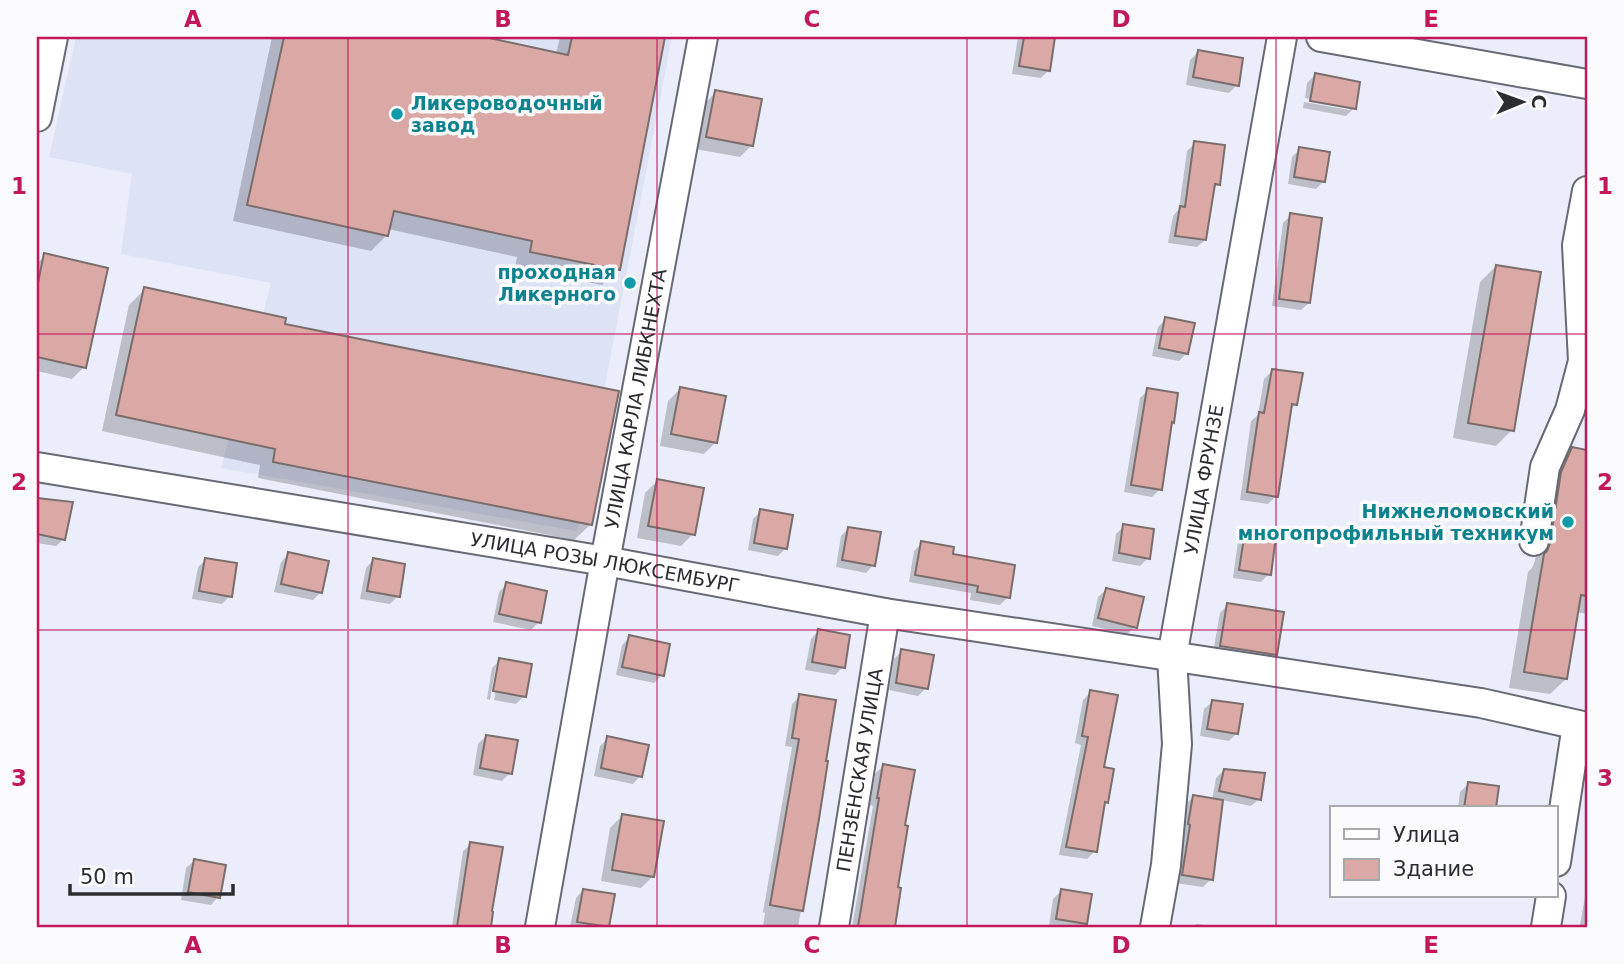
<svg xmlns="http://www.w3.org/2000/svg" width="1624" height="964" viewBox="0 0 1624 964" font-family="'DejaVu Sans',sans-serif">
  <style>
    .built { fill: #dde2f5 }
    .shadow { fill: #0003 }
    .building { fill: #daa9a5; stroke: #7a6d6c; stroke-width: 2 }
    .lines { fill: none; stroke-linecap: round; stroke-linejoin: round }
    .minor-casing { stroke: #676974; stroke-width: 32 }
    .minor { stroke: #fff; stroke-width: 28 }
    .grid { fill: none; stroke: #c2185b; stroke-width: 2; stroke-opacity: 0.55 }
    .culture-dot { fill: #0f9aa8; stroke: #fbfbfe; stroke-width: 2.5 }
    .labels { text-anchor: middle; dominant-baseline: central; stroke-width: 7; stroke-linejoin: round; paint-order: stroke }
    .culture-label { font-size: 19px; font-weight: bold; fill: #0d838f; stroke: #fbfbfe; text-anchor: end }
    .street-label { font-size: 19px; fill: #2c2d31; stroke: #fbfbfe }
    .neatline { fill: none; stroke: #c2185b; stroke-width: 2.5 }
    .grid-label { font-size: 23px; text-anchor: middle; font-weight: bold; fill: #c2185b }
  </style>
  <rect width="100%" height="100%" fill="#ebeefa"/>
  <polygon class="built" points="76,37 672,37 577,531 221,468 271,283 121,254 132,174 49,157"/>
  <g class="shadow">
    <polygon points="272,37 477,37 556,54 560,37 663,37 618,269 602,285 515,268 517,257 388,229 387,235 371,251 233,221"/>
    <polygon points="1018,37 1054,37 1049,70 1041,78 1012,74"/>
    <polygon points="1198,52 1237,85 1229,93 1186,85 1190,60"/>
    <polygon points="1315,75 1354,108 1346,116 1303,108 1304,102 1350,110 1350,106 1305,98 1307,83"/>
    <polygon points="716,92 752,145 740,157 695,149 704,104"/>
    <polygon points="1195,143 1218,184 1213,190 1205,240 1197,247 1168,243 1173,216 1179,209 1187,151"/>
    <polygon points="1300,149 1324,181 1316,189 1288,184 1292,157"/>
    <polygon points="1291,215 1309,303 1301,310 1272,306 1283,223"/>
    <polygon points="45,255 84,367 72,379 37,371 37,264"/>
    <polygon points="1496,266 1512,430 1496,446 1453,438 1480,282"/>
    <polygon points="145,289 283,326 590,525 574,540 258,478 260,465 102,431 129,305"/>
    <polygon points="1166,319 1187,353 1179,361 1152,356 1158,327"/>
    <polygon points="1272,371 1296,404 1289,411 1276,496 1268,504 1240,500 1251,421 1258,415 1264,379"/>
    <polygon points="680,389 716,442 704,454 660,446 668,401"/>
    <polygon points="1148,390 1172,422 1170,424 1160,489 1152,497 1124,492 1140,398"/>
    <polygon points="1572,449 1587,452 1587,614 1577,612 1566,679 1550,694 1509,688 1528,572 1532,568 1535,561 1546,489 1556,465"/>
    <polygon points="657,481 693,534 681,546 637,538 645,493"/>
    <polygon points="37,500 71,504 64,539 56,546 37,543"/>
    <polygon points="761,511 786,548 778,556 748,550 753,519"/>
    <polygon points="1124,526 1148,558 1140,566 1112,561 1116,534"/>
    <polygon points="849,528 873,565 866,573 836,567 841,536"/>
    <polygon points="1245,533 1269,574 1261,582 1233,578 1238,541"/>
    <polygon points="922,543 1008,597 1000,605 970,600 971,593 909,582 914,551"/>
    <polygon points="289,554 321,592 313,600 274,592 281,562"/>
    <polygon points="206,560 230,596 222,604 192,599 198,567"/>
    <polygon points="373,560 398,596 390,604 360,599 366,568"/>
    <polygon points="507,584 539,622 531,630 493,622 499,592"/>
    <polygon points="1106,590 1135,627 1127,634 1092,626 1098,597"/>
    <polygon points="1228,605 1275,654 1268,662 1213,653 1220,613"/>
    <polygon points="818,631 843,667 835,675 805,670 811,639"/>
    <polygon points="630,637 662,675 654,683 616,675 622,645"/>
    <polygon points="902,651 926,688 918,696 889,690 894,659"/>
    <polygon points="500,660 524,696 516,704 494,700 500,666 496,666 490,700 487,699 492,668"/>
    <polygon points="1091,692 1106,802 1102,806 1095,851 1087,859 1059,855 1081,745 1075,743 1083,700"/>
    <polygon points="800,696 824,762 826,763 798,927 763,927 765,913 763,912 792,747 785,746 792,704"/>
    <polygon points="1212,702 1237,733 1229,741 1200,736 1204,709"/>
    <polygon points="486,736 510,773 502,781 473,775 478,744"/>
    <polygon points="608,738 640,776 633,784 594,776 600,746"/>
    <polygon points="883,766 903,827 896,889 899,889 893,927 852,927 873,806 870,805 875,774"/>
    <polygon points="1224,770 1259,799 1251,806 1222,800 1211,879 1203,887 1175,883 1183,832 1181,832 1185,805 1193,797 1212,800 1216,778"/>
    <polygon points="1468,784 1497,788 1494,808 1458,808 1460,792"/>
    <polygon points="622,816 653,876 641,888 601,881 610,828"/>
    <polygon points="471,844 491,913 489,927 452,927 463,851"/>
    <polygon points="194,861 218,897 211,905 181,900 186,868"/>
    <polygon points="1587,885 1587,927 1580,925"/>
    <polygon points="583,890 613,896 607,927 570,927 576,898"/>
    <polygon points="1061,891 1086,923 1081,927 1049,926 1053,899"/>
    <polygon points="1196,924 1221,927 1193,927"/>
  </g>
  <g class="building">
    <polygon points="284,37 485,37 568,55 572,37 665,37 620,270 530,252 532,241 394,211 388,236 247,205"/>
    <polygon points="1024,37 1055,37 1050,71 1019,66"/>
    <polygon points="1198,50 1243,58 1239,86 1193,77"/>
    <polygon points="1315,73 1360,82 1356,109 1310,101"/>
    <polygon points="715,90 762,99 753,146 706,137"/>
    <polygon points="1194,141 1225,145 1220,185 1215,184 1206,240 1175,236 1180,206 1185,207"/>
    <polygon points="1299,147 1330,152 1325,182 1294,177"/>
    <polygon points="1290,213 1322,218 1310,303 1279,299"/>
    <polygon points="44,253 108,268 86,368 37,357 37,288"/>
    <polygon points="1496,265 1541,272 1514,431 1468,423"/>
    <polygon points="144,287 286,318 285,324 619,391 592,525 273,462 275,449 116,415"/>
    <polygon points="1165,317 1195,323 1188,354 1159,348"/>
    <polygon points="1272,369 1303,373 1297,405 1292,404 1278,497 1247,492 1259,412 1264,413"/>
    <polygon points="680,387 726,396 717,443 671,434"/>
    <polygon points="1147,388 1178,393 1174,423 1172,422 1162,490 1131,485"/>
    <polygon points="1572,447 1587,450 1587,596 1581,595 1567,679 1524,672 1544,554 1547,551 1550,543 1561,472"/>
    <polygon points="657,479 704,488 695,535 648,526"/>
    <polygon points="37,498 73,502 65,540 37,534"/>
    <polygon points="760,509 793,515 787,549 754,543"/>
    <polygon points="1123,524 1154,529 1150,559 1119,553"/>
    <polygon points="848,527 881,532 875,566 842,560"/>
    <polygon points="1245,531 1276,536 1271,575 1239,570"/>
    <polygon points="921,541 954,547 953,554 1015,565 1010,598 977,592 978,586 915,575"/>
    <polygon points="288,552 329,561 322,593 281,584"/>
    <polygon points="205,558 237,563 232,597 199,591"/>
    <polygon points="373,558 405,564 400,597 367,591"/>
    <polygon points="506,582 547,591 541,623 499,614"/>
    <polygon points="1106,588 1144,597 1137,628 1098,618"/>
    <polygon points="1227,603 1284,612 1277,655 1220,646"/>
    <polygon points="818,629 850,635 845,668 812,662"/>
    <polygon points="629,635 670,644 664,676 622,667"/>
    <polygon points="901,649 934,655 928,689 896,683"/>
    <polygon points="499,658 532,664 526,697 493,691"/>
    <polygon points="1090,690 1118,695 1104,767 1114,769 1108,803 1105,802 1097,852 1066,847 1088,737 1082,736"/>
    <polygon points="799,694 836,700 826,761 828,761 819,819 803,911 770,905 799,739 792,738"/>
    <polygon points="1212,700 1243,704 1238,734 1207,729"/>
    <polygon points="486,735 518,740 512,774 480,768"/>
    <polygon points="607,736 649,745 642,777 601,768"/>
    <polygon points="883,764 915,770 905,825 908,826 898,887 901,888 895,927 858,927 879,798 877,798"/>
    <polygon points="1224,769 1265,773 1261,800 1219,791"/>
    <polygon points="1468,782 1499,786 1496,808 1464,808"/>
    <polygon points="1193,795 1223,800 1213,880 1182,875 1190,825 1188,824"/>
    <polygon points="622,814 664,821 654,877 612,870"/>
    <polygon points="470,842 503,847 492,911 493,912 491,927 457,927"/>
    <polygon points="194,859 226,865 220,898 188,892"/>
    <polygon points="583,889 615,894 609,927 577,922"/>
    <polygon points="1061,889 1092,894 1087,924 1056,919"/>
  </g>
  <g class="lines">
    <g class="minor-casing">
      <g id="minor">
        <polyline points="1321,37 1587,84"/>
        <polyline points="37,117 53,37"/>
        <path id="s1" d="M37,467L605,561L885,613L1481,703L1587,727"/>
        <polyline points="1534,541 1545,467 1570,410 1583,361 1577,245 1587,191"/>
        <polyline points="1556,862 1577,725"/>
        <path id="s2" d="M540,927L605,561L703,37"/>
        <path id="s3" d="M834,927L885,613"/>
        <path id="s4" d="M1155,927L1166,865L1177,744L1172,657L1282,37"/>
        <polyline points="1546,927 1551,896"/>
      </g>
    </g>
    <use href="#minor" class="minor"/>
  </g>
  <path class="grid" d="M348,37V927M657,37V927M967,37V927M1276,37V927M37,334H1587M37,630H1587"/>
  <g class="culture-dot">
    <circle cx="397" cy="114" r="7"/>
    <circle cx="630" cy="283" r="7"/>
    <circle cx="1568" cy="522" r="7"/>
  </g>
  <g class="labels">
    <g class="culture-label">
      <text x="411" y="103" text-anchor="start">Ликероводочный<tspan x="411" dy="22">завод</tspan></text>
      <text x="616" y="272">проходная<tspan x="616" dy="22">Ликерного</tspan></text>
      <text x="1554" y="511">Нижнеломовский<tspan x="1554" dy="22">многопрофильный техникум</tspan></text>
    </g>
    <g class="street-label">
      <text stroke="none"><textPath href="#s2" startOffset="537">УЛИЦА КАРЛА ЛИБКНЕХТА</textPath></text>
      <text stroke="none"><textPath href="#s4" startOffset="452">УЛИЦА ФРУНЗЕ</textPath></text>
      <text stroke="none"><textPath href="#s1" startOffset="576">УЛИЦА РОЗЫ ЛЮКСЕМБУРГ</textPath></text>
      <text stroke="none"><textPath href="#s3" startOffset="159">ПЕНЗЕНСКАЯ УЛИЦА</textPath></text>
    </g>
  </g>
  <rect width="1624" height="964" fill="none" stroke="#fbfbfe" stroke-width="77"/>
  <rect x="1330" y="806" width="228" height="91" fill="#fbfbfe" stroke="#a8a9ac" stroke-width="2"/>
  <rect x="1344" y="829" width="35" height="10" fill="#ffffff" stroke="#a8a9ac" stroke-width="2"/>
  <text x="1393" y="842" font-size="21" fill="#2c2d31">Улица</text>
  <rect x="1344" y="859" width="35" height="21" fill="#daa9a5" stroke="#a8a9ac" stroke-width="2"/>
  <text x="1393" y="876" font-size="21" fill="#2c2d31">Здание</text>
  <g transform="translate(1522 102) rotate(89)" stroke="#fbfbfe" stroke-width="5" paint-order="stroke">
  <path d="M0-5L12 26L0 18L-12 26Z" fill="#2c2d31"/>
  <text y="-10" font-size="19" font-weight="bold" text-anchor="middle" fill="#2c2d31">С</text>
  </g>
  <path d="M70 884v10h163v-10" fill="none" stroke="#2c2d31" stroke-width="3.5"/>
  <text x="80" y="884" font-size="21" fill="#2c2d31" stroke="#fbfbfe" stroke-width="5" paint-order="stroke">50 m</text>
  <rect x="38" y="38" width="1548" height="888" class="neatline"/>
  <g class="grid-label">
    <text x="193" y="27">A</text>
    <text x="503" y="27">B</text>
    <text x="812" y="27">C</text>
    <text x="1121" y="27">D</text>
    <text x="1431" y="27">E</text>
    <text x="19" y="194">1</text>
    <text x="1605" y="194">1</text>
    <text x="19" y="490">2</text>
    <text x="1605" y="490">2</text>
    <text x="19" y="786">3</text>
    <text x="1605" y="786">3</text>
    <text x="193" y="953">A</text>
    <text x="503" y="953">B</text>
    <text x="812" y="953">C</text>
    <text x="1121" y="953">D</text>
    <text x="1431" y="953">E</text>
  </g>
</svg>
